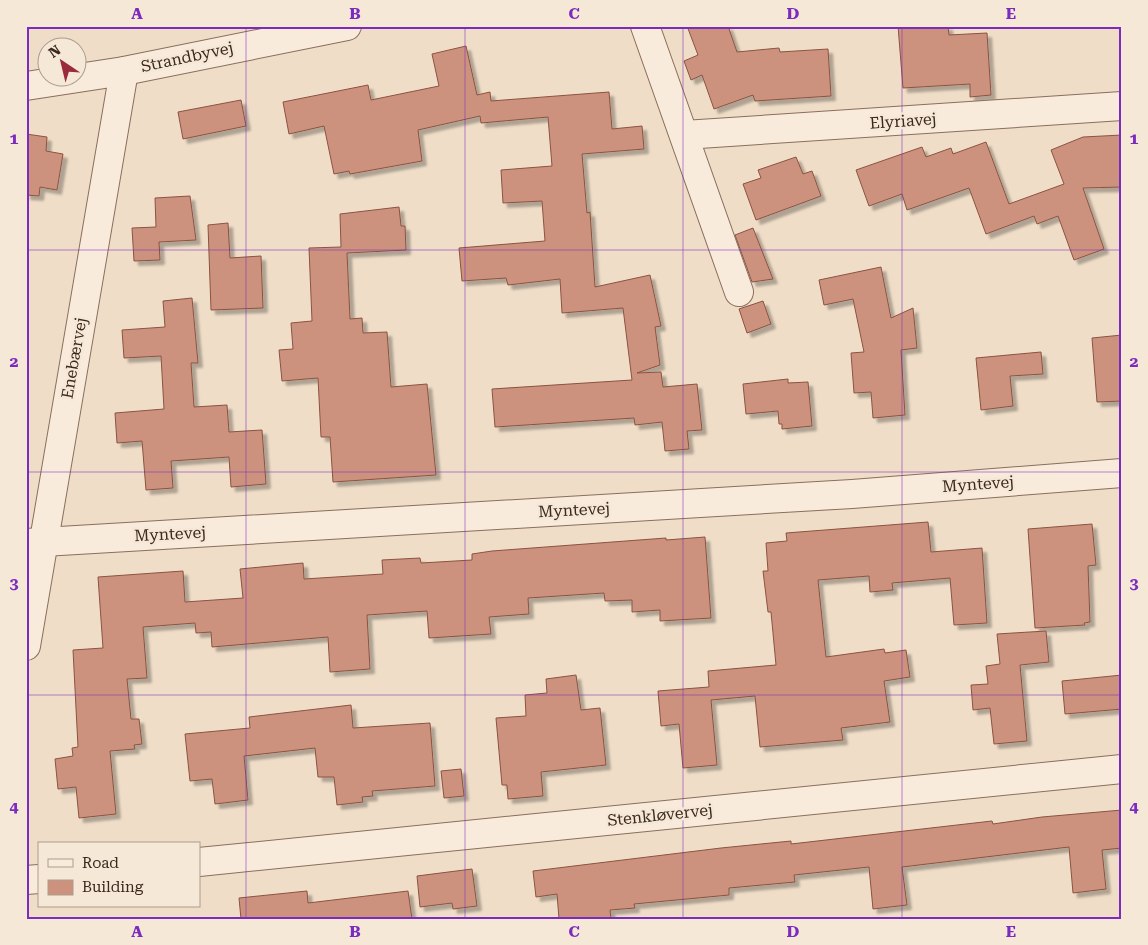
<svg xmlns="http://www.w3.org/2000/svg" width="1148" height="945" viewBox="0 0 1148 945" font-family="'Roboto Serif',serif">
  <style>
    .building { fill: #cd927d; stroke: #8a5342; filter: url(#shadow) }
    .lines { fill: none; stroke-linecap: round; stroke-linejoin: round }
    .minor-casing { stroke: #8b6e5c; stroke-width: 30 }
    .minor { stroke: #f9ebdb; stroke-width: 28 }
    .grid { fill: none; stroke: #7b2cbf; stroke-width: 1; stroke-opacity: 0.55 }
    .labels { text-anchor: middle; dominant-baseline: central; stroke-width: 5; stroke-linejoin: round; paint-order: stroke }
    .street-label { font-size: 16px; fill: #3b2920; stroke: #f6e8d7 }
    .neatline { fill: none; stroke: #7b2cbf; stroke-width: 2 }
    .grid-label { font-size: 16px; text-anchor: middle; font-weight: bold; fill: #7b2cbf }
  </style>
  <defs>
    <filter id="shadow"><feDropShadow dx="4.5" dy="4.5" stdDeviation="1" flood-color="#0004"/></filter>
  </defs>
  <rect width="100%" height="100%" fill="#efddc7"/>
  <g class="building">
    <polygon points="687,26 728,26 737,52 779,48 780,52 828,49 831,96 755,101 753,95 714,109 702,75 691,80 684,61 698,55"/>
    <polygon points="898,26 948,26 949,35 987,33 991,95 970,97 970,84 903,88"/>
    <polygon points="466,46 477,95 490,92 491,101 609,92 612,129 642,126 644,149 582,154 587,213 590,212 595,287 650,275 661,326 655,327 660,365 637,373 661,372 663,387 697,384 702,430 687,431 689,449 665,451 662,422 635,425 634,418 495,427 492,389 632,380 623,308 562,313 560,279 508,285 506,278 462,281 459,248 545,241 542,201 503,203 501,170 552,166 548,117 481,123 480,116 418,130 422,161 350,174 349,171 334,174 324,126 289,134 283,102 368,85 371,100 439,86 432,54"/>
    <polygon points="241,100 246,126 183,139 178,112"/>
    <polygon points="26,134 47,137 46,151 63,154 57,190 40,187 39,196 26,195"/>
    <polygon points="1122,135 1122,187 1083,188 1104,249 1074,260 1058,216 1037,224 1034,216 986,234 969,188 907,210 902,194 869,206 856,170 922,147 926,157 951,148 953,154 986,142 1009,204 1064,184 1051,150 1083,137"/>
    <polygon points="796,157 803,174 812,171 821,196 756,220 743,184 761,178 758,170"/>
    <polygon points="190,196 196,240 159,242 160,260 134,261 132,228 156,227 155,198"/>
    <polygon points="399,207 401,226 405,226 406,250 347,253 350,319 362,318 363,333 387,332 391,387 427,384 436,475 333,482 330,437 321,437 318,378 282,381 279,350 293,349 291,323 312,321 309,248 341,247 340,214"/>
    <polygon points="228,223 230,258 261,256 263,308 211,310 208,225"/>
    <polygon points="753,228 773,279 752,282 735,235"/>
    <polygon points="881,267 891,318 913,308 917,348 901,350 905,415 873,418 871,392 854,393 851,353 864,352 853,299 824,305 819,280"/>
    <polygon points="192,298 198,363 191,363 194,407 227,405 229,432 262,430 266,484 231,487 229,457 171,461 173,488 146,490 142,441 117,443 115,413 164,409 161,356 124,358 122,330 165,327 163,301"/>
    <polygon points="763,301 771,324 747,333 739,309"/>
    <polygon points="1122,335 1122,401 1097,402 1092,338"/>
    <polygon points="1041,352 1043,374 1010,376 1013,406 981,410 976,358"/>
    <polygon points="788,379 788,383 808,382 812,426 782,429 782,424 779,424 778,411 746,414 743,384"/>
    <polygon points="928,522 931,552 982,548 987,623 954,625 950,578 892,583 893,590 870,592 869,576 818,580 826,657 884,649 885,653 906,650 910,677 884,681 890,722 841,728 843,740 760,747 755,696 711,700 717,765 683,768 679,724 661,726 658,691 709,687 708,671 776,665 771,612 768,612 763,571 768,571 766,543 787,541 786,533"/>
    <polygon points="1092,524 1096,565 1088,566 1090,622 1084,623 1085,625 1035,628 1028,529"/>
    <polygon points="705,537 711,618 660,621 660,610 632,612 632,600 605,601 604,593 528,598 529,614 489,617 491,634 429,638 427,611 367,615 370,669 330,672 328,637 212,647 211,632 196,633 195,623 143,627 147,678 127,679 131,719 139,719 142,744 134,745 135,749 110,751 116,814 79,818 76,787 58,789 55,759 73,756 72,748 78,747 73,650 103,648 98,577 183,571 185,602 243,598 240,569 303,563 304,579 383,574 382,560 420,558 421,563 472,560 472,554 492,551 666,538 666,540"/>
    <polygon points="1046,631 1049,662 1020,665 1027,741 994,744 990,708 973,710 971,685 988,684 986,666 1000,664 997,634"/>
    <polygon points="576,675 581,710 600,708 606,765 541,772 543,796 508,799 507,785 502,785 496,718 526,716 525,695 547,693 546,679"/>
    <polygon points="1122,675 1122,709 1065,714 1062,681"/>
    <polygon points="351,705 353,728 430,723 435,786 372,791 373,796 362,797 363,802 337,805 334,777 318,777 315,748 244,756 248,800 215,804 212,779 190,781 185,734 250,728 249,717"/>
    <polygon points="461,769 464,796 444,798 441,771"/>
    <polygon points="1122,810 1122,848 1102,850 1106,889 1073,893 1069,847 902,867 907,905 873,909 869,867 794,875 795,882 729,888 729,895 634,904 635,908 610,910 611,919 559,919 557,894 536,897 533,871 721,848 791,841 791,844 992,821 993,824 1042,817"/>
    <polygon points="472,869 477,906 453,909 452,903 420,907 417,876"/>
    <polygon points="307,891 308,903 408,891 412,919 241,919 239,898"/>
  </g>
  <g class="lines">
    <g class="minor-casing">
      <g id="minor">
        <polyline points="645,26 739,292"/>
        <polyline points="26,86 124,71 347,26"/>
        <polyline points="684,135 1122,106"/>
        <polyline points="26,543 852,494 1122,473"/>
        <polyline points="26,646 124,71"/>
        <polyline points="199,862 1122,769"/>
        <polyline points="26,880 39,879"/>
      </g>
    </g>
    <use href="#minor" class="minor"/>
  </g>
  <path class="grid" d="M246,26V919M465,26V919M683,26V919M902,26V919M26,250H1122M26,472H1122M26,695H1122"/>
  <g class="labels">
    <g class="street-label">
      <text transform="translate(187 57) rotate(-12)">Strandbyvej</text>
      <text transform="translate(903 121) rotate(-4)">Elyriavej</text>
      <text transform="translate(74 358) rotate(-80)">Enebærvej</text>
      <text transform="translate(978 484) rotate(-4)">Myntevej</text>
      <text transform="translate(574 510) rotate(-3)">Myntevej</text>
      <text transform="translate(170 534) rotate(-3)">Myntevej</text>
      <text transform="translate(660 815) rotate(-6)">Stenkløvervej</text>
    </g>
  </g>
  <rect width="1148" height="945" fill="none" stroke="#f6e8d7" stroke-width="55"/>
  <rect x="38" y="842" width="162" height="65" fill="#f6e8d7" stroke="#ab9c8e"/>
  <rect x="48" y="859" width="25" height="8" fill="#f9ebdb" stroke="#ab9c8e"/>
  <text x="82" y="868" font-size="15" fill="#3b2920">Road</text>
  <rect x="48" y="880" width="25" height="15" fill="#cd927d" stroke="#ab9c8e"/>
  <text x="82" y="892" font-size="15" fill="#3b2920">Building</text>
  <g transform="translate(62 62) rotate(325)"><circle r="24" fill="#f6e8d7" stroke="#ab9c8e"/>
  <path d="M0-4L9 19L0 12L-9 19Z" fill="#9a2b3d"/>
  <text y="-8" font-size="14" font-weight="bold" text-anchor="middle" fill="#3b2920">N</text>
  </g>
  <rect x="28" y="28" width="1092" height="890" class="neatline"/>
  <g class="grid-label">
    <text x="137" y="19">A</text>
    <text x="355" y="19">B</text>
    <text x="574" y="19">C</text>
    <text x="793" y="19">D</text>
    <text x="1011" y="19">E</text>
    <text x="14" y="144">1</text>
    <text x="1134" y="144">1</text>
    <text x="14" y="367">2</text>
    <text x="1134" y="367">2</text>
    <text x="14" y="589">3</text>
    <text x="1134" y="589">3</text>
    <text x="14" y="812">4</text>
    <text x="1134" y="812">4</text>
    <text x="137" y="937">A</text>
    <text x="355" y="937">B</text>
    <text x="574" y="937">C</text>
    <text x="793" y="937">D</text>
    <text x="1011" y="937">E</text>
  </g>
</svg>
